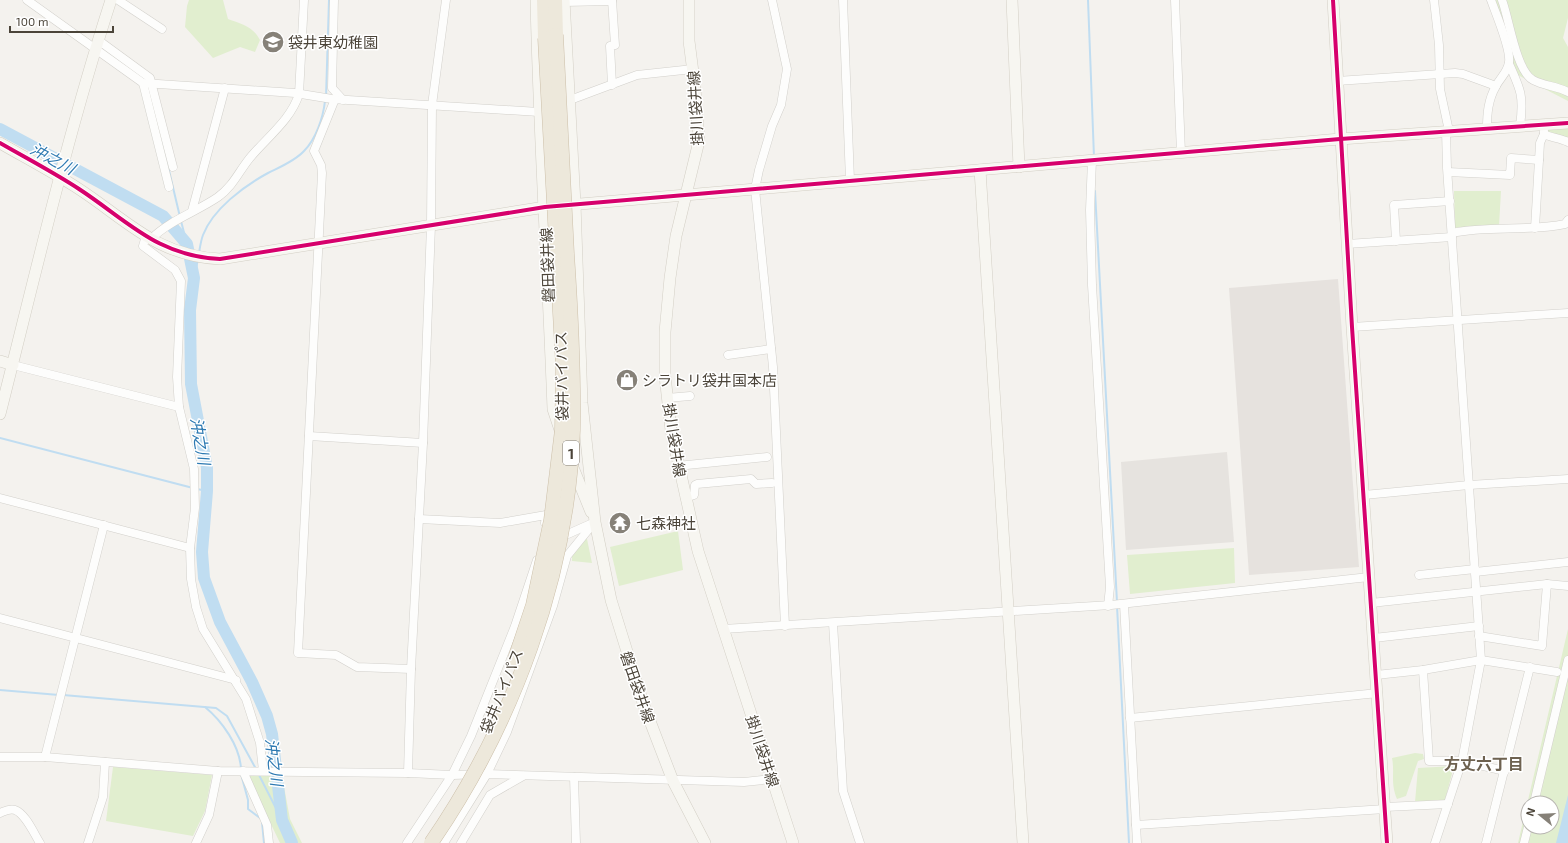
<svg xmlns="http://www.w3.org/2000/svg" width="1568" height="843" viewBox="0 0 1568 843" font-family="'Exo 2','Noto Sans JP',sans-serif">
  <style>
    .industrial { fill: #e6e2de }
    .green { fill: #e1eecf; fill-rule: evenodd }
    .parking { fill: #e6e3df }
    .water { fill: #c0ddf1 }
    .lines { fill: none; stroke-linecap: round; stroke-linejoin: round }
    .stream { stroke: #c0ddf1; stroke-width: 2 }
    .river { stroke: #c0ddf1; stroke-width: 12 }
    .street-casing { stroke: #d2d0cb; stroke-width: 9 }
    .secondary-casing { stroke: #d3cfc5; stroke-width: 12 }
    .highway-casing { stroke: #ccbfa9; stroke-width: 15 }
    .street { stroke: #fdfdfc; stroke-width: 8 }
    .secondary { stroke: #f7f6f1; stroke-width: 11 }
    .highway { stroke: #ede8db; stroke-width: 14 }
    .highway-bridge-casing { stroke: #ccbfa9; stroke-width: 15; stroke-linecap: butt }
    .highway-bridge { stroke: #ede8db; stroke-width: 14 }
    .cycleway-casing { stroke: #fff; stroke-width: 6 }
    .cycleway { stroke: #d6006c; stroke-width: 4 }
    .labels { text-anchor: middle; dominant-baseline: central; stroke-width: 3; stroke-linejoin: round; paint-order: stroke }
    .shield { fill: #fff; stroke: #817c74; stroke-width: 1 }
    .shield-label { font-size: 14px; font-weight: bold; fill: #4b4439 }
    .poi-label { font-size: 15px; fill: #4b4439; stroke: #fff; text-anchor: start }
    .street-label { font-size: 15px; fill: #4b4439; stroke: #fff }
    .water-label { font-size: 16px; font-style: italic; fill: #2e7ab2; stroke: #fff }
    .neighbourhood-label { font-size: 16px; font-weight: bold; fill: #6e6250; stroke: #fff }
  </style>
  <rect width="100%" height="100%" fill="#f4f2ee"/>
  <polygon class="industrial" points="1338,279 1359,567 1249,575 1229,288"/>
  <g class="green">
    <path d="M189,0H223L228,19C241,24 253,26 260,40L255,52L240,47L213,58L185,27L187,6Z"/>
    <polygon points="1489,0 1568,0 1568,18 1563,38 1568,47 1568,101 1516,74"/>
    <polygon points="1547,127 1568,127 1568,140 1546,135"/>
    <polygon points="1454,191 1501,191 1499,226 1455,228"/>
    <polygon points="678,531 683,570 619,586 610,547"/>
    <polygon points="587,539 592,563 572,561 572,556 582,540"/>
    <polygon points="1234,548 1235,583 1130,594 1127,555"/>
    <path d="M1568,629V843H1518ZM1528,803H1552V827H1528Z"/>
    <path d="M1415,753L1423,754L1424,759L1418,761L1406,796L1397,799C1390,782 1395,773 1392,758Z"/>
    <polygon points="1454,766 1445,800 1415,802 1418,768"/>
    <polygon points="113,767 212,775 205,811 193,836 106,821"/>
    <polygon points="247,774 282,776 290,819 302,843 280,843"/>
  </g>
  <polygon class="parking" points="1227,452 1234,542 1126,550 1121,462"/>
  <polygon class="water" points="1568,795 1568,843 1556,843"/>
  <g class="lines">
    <g class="stream">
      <polyline points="1088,0 1094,157"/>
      <polyline points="326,97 329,0"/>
      <polyline points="162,141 180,217"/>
      <polyline points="1095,191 1117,602"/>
      <polyline points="181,221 187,244"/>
      <path d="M199,253C200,247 201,240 203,235C213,209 244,186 268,173C280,167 295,161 304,151C316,139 323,118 325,101"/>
      <polyline points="194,278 198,259"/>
      <polyline points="0,438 193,488"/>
      <polyline points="197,489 207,491"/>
      <polyline points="1117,606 1129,843"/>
      <polyline points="0,690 59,695"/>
      <polyline points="63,695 216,708 227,716 256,769"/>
      <path d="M205,707C222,721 240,746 241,769"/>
      <polyline points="258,773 282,820"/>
      <polyline points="241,774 248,800 248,809 260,818"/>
      <polyline points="262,822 264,843"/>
    </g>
    <polyline class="river" points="0,129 163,216 187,244 194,278 190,310 191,384 207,468 207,491 202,552 204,578 220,622 252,682 267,716 272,734 282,820 292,843"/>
    <g class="street-casing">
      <g id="street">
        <polyline points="27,0 143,83 295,93 332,99 539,112"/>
        <polyline points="118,0 162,29"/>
        <polyline points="334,0 332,88 343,100"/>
        <polyline points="772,0 787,69 781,105 772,126 759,170 755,189 773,367 785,626"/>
        <polyline points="843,0 850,180"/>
        <polyline points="1175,0 1181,153"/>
        <polyline points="1434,0 1439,45 1440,89 1449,131"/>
        <path d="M1502,0C1509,18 1516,71 1533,80C1544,86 1557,86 1568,92"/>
        <polyline points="564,2 612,1"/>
        <polyline points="98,40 150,78 173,167"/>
        <path d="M1509,64C1521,90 1524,97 1520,126"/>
        <polyline points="1337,81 1455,73 1463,74 1496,86"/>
        <polyline points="143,83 169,187"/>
        <polyline points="612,85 610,46 615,45 612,0"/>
        <polyline points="335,99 314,151 321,165 322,173 298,653 336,655 357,667 411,669"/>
        <polyline points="570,100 637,75 693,69"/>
        <path d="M1487,128C1487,114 1488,100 1496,86C1500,78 1508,72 1509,62C1511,49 1496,14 1491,0"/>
        <path d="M1544,131V134C1548,137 1561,138 1568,142"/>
        <polyline points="1092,160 1090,210 1092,285 1110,587 1108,606"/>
        <polyline points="1448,172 1510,175 1511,158 1539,160"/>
        <polyline points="192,211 225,88"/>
        <polyline points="1535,228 1540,143 1544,134"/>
        <path d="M1452,233C1489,225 1528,232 1565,224L1568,220"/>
        <polyline points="146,236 143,246 175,270 181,281 177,377 179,407 194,469 195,508 190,548 191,579 196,607 203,629 246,699 260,743 263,771"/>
        <path d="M151,239C170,220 196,212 218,197C233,186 238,173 249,159C266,138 291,120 299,94L304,0"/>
        <polyline points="1396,241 1394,205 1450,201"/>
        <polyline points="1347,244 1452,237"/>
        <polyline points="1352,327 1568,313"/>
        <polyline points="728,355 771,349"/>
        <polyline points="13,365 179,407"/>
        <polyline points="667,398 690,396"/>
        <polyline points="309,436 423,443"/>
        <polyline points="677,466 767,457"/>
        <polyline points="1364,495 1469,485 1568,479"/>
        <polyline points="0,498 190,548"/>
        <polyline points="685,498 694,495 695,485 697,484 751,479 756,484 772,483"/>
        <polyline points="419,519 500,523 546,515 545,523"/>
        <polyline points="559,538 595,522"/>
        <polyline points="1475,572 1568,562"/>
        <polyline points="1419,575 1475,569"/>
        <polyline points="1371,603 1547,584 1568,586"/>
        <polyline points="1124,604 1137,843"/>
        <polyline points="0,618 236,680"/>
        <polyline points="833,623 843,791 860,843"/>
        <polyline points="723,629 1111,605 1369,577"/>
        <polyline points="1479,636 1542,646 1547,584"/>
        <polyline points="1374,638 1479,626"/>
        <polyline points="1423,670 1429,761 1462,761 1505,771"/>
        <polyline points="1376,675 1423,670 1481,660 1557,672"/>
        <polyline points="1130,718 1378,693"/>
        <polyline points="0,757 45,757 218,771 408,773 452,775 487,774 744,782 772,779"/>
        <polyline points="45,757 104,525"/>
        <polyline points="243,771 267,825 269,843"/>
        <polyline points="408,773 411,669 423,443 431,225 432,105 446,0"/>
        <polyline points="574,777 576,843"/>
        <polyline points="1534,803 1568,660"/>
        <polyline points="1385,807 1448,804"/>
        <path d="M0,813C5,811 10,808 15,810C26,814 34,834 40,843"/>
        <polyline points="1136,825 1385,809"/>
        <polyline points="88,843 103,797 105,762"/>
        <polyline points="196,843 209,815 218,771"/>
        <polyline points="407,843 452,775 471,736 515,626 537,560"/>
        <polyline points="444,843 487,774 507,732 553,606 567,556 593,524"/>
        <polyline points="461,843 490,795 523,776"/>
        <polyline points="1435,843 1462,761 1481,660 1447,168 1446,131"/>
        <polyline points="1486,843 1530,667"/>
        <polyline points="1524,843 1528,827"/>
      </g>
    </g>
    <g class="secondary-casing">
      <g id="secondary">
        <path d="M536,0C539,136 548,273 553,409L560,430"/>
        <polyline points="564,0 575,204 582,403 595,522 611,600 643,703 673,781 705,843"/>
        <polyline points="689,0 689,41 695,88 699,141 676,236 670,278 665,332 665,376 671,430 698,551 793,843"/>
        <polyline points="1012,0 1019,167"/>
        <polyline points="1333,0 1352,327 1387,843"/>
        <path d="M0,143C26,158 53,172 79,189C128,221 157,256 220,259L545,207L1340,139L1568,123"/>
        <polyline points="980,170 1023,843"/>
        <polyline points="0,361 13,365"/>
        <path d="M0,414C35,276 67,136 111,0"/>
        <polyline points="572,465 591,512"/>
      </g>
    </g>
    <g class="highway-casing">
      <g id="highway">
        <polyline points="544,0 545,38"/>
        <polyline points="555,0 556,35"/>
      </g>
    </g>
    <use href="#street" class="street"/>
    <use href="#secondary" class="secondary"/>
    <use href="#highway" class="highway"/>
    <g class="highway-bridge-casing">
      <g id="highway-bridge">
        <polyline points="515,659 533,605 551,520 562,430 563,367 545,38"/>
        <path d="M431,843C513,724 568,576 573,430C574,371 571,313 567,254C564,181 560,108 556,35"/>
      </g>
    </g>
    <use href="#highway-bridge" class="highway-bridge"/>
    <g class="cycleway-casing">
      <g id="cycleway">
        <polyline points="1333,0 1352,327 1387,843"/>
        <path d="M0,143C26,158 53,172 79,189C128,221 157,256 220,259L545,207L1340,139L1568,123"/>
      </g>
    </g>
    <use href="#cycleway" class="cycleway"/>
  </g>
  <defs>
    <g id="school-disc" transform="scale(1.15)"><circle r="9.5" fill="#868178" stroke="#fff"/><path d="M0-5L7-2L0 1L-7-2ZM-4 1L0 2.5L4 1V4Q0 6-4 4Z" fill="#fff"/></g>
    <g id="shop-disc" transform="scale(1.15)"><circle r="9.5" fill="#868178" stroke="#fff"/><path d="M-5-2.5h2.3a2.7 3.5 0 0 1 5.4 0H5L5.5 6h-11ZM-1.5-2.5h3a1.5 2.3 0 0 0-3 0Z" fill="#fff"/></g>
    <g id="temple-disc" transform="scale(1.15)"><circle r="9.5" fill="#868178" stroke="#fff"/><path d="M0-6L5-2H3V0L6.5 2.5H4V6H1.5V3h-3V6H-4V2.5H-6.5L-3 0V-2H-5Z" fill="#fff"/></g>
  </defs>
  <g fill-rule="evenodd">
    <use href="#school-disc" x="273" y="42"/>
    <use href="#shop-disc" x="627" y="380"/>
    <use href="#temple-disc" x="620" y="523"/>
  </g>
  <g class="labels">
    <rect class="shield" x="563" y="441" width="16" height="24" rx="3"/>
    <g class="shield-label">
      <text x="571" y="453">1</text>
    </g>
    <g class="poi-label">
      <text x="288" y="42">袋井東幼稚園</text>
      <text x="642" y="380">シラトリ袋井国本店</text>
      <text x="636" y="523">七森神社</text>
    </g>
    <g class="street-label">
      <text transform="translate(695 108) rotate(-93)">掛川袋井線</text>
      <text transform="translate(547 265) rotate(-92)">磐田袋井線</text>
      <text transform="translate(561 376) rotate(-91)">袋井バイパス</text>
      <text transform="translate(675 440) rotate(81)">掛川袋井線</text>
      <text transform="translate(638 687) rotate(71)">磐田袋井線</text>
      <text transform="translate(501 691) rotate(-68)">袋井バイパス</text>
      <text transform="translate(763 751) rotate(72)">掛川袋井線</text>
    </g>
    <g class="water-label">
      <text transform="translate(53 158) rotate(28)">沖之川</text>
      <text transform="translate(201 441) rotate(80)">沖之川</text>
      <text transform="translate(275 762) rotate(83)">沖之川</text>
    </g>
    <g class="neighbourhood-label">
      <text x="1484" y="763">方丈六丁目</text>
    </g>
  </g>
  <g transform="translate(1540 815) rotate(288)"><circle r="19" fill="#ffffff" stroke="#b7b4b0"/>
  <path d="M0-3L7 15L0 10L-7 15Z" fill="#868178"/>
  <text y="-6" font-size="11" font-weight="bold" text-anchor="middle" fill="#4b4439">N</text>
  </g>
  <path d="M10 26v6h103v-6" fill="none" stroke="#4b4439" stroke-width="2"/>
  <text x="16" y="26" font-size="12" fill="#4b4439" stroke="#ffffff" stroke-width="3" paint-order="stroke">100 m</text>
</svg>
